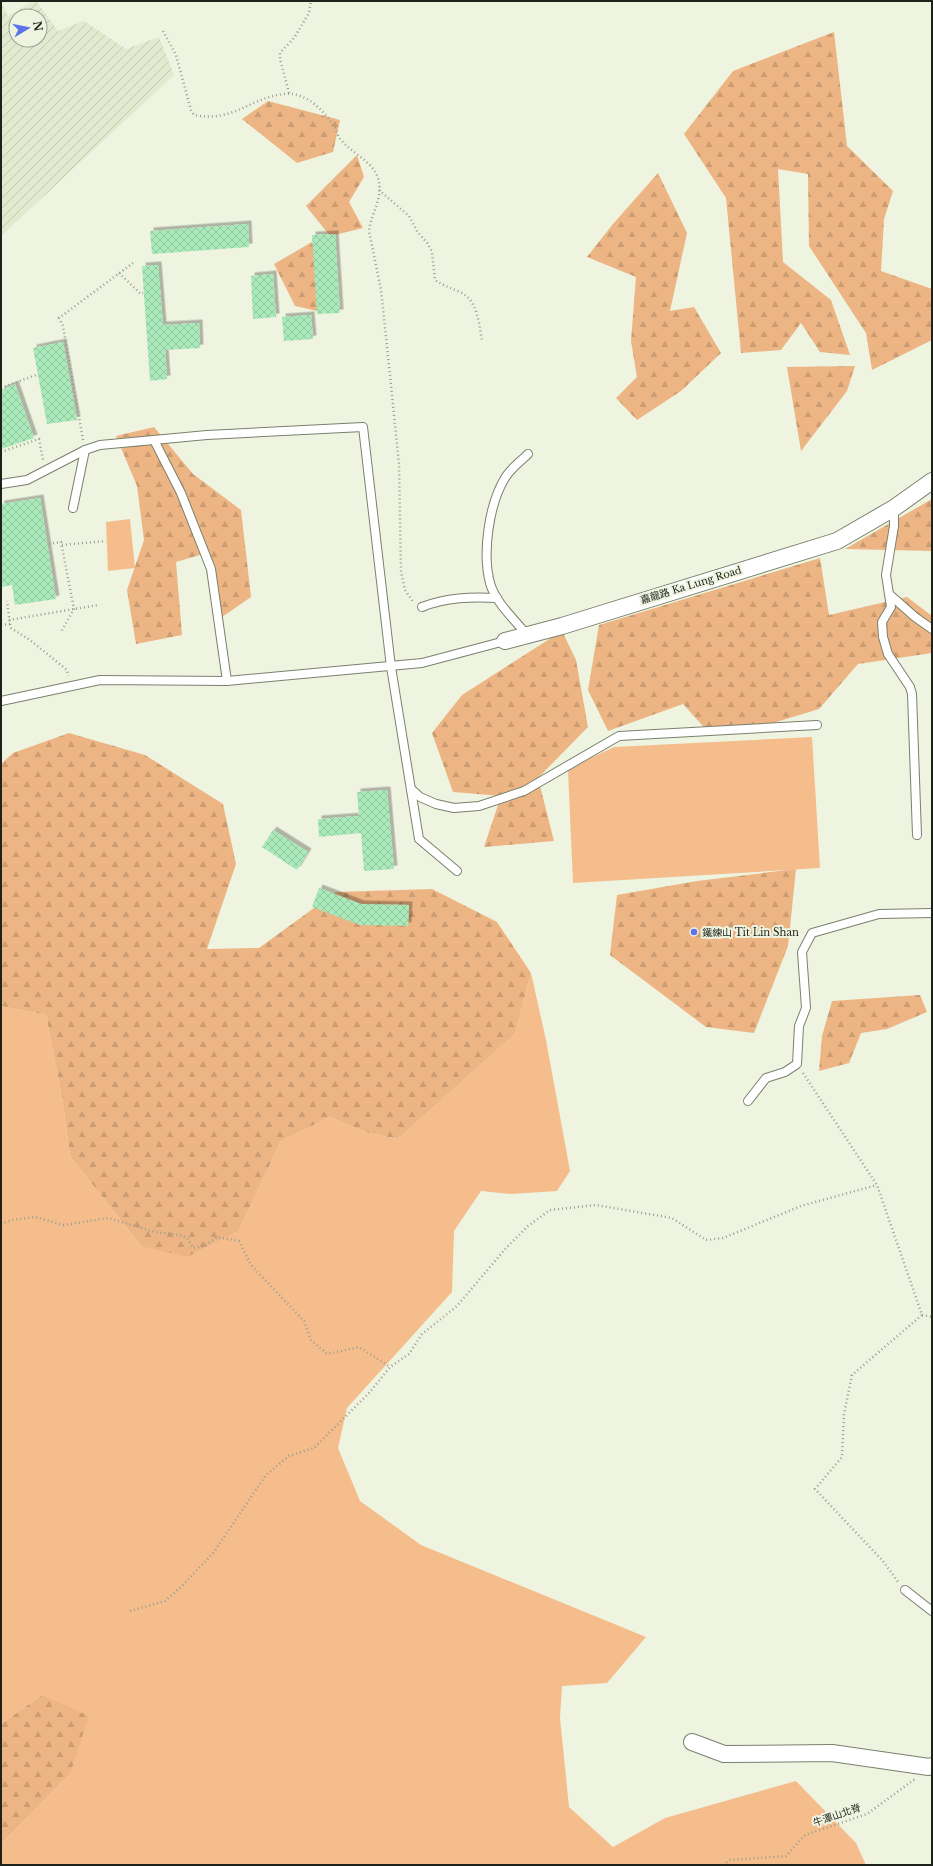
<svg xmlns="http://www.w3.org/2000/svg" width="933" height="1866" viewBox="0 0 933 1866" font-family="'Libre Baskerville','Noto Sans TC',serif">
  <style>
    .industrial { fill: url(#industrial-furrows); fill-rule: evenodd }
    .green { fill: #f5bd8b }
    .forest { fill: url(#forest-firs) }
    .building { fill: url(#building-cross-hatch); filter: url(#shadow) }
    .lines { fill: none; stroke-linecap: round; stroke-linejoin: round }
    .lane-casing { stroke: #7a806e; stroke-width: 10 }
    .street-casing { stroke: #7a806e; stroke-width: 18 }
    .path { stroke: #999e90; stroke-width: 2.5; stroke-dasharray: 1 3; stroke-linecap: butt }
    .lane { stroke: #fff; stroke-width: 8 }
    .street { stroke: #fff; stroke-width: 16 }
    .poi-dot { fill: #5b73e9; stroke: #eef4e0; stroke-width: 1.5 }
    .labels { text-anchor: middle; dominant-baseline: central; stroke-width: 4; stroke-linejoin: round; paint-order: stroke }
    .street-label { font-size: 10px; fill: #1f221b; stroke: #eef4e0 }
    .poi-label { font-size: 10px; fill: #1f221b; stroke: #eef4e0; text-anchor: start }
  </style>
  <defs>
    <pattern id="industrial-furrows" width="10" height="10" patternUnits="userSpaceOnUse"><rect width="10" height="10" fill="#e1eacf"/><path d="M-1 1l2-2M0 10L10 0M9 11l2-2" fill="none" stroke="#c1c8b1"/></pattern>
    <pattern id="forest-firs" width="22" height="20" patternUnits="userSpaceOnUse"><rect width="22" height="20" fill="#edb583"/><path d="M5 1l3.5 6h-7zM16 11l3.5 6h-7z" fill="#cb9b71"/></pattern>
    <pattern id="building-cross-hatch" width="8" height="8" patternUnits="userSpaceOnUse"><rect width="8" height="8" fill="#aaeaba"/><path d="M0 0l8 8M0 8l8-8" fill="none" stroke="#92c89f"/></pattern>
    <filter id="shadow"><feDropShadow dx="3.5" dy="-3.5" stdDeviation="0" flood-color="#0004"/></filter>
  </defs>
  <rect width="100%" height="100%" fill="#eef4e0"/>
  <path class="industrial" d="M34,1H36L58,31L84,21L126,49L159,37L174,75L1,236V3L8,16ZM16,16H40V40H16Z"/>
  <g class="green">
    <polygon points="130,519 135,568 108,571 106,522"/>
    <polygon points="812,737 820,868 573,883 568,771 585,761 614,747"/>
    <polygon points="531,973 546,1040 570,1171 557,1191 511,1194 481,1191 454,1231 452,1292 347,1408 338,1448 360,1501 421,1545 646,1637 607,1683 562,1686 560,1718 569,1807 613,1847 665,1818 796,1781 856,1843 866,1865 1,1865 1,1844 70,1774 42,1695 1,1724 1,1006 46,1015 62,1097 70,1156 141,1246 239,1230 281,1141 330,1117 368,1133 398,1139 515,1034"/>
  </g>
  <g class="forest">
    <polygon points="834,32 847,146 893,191 884,219 881,271 932,289 932,340 872,370 866,333 809,246 808,174 778,169 783,262 831,300 850,355 820,352 801,323 781,350 741,353 726,198 684,134 733,71"/>
    <polygon points="268,101 340,120 333,152 297,163 242,119"/>
    <polygon points="357,155 364,177 349,202 363,228 330,236 306,206"/>
    <polygon points="658,173 687,233 670,311 694,307 721,353 681,391 637,420 616,398 637,377 631,341 636,277 587,257 613,224"/>
    <polygon points="312,242 332,282 317,311 295,306 274,264"/>
    <polygon points="855,366 847,391 801,451 787,367"/>
    <polygon points="154,427 193,474 241,510 251,597 222,617 210,552 176,562 182,635 136,644 127,590 144,540 137,486 116,436"/>
    <polygon points="932,499 932,551 845,549"/>
    <polygon points="820,558 829,615 907,597 932,616 932,653 858,664 819,709 770,724 711,735 683,704 608,731 588,690 599,625"/>
    <polygon points="562,631 576,660 588,727 538,778 554,841 484,847 501,796 453,792 432,733 462,695"/>
    <polygon points="69,733 145,755 223,804 236,864 207,949 259,948 336,892 432,889 497,922 531,973 515,1034 398,1139 368,1133 330,1117 281,1141 239,1230 187,1257 141,1246 70,1156 62,1097 46,1015 1,1006 1,764 13,753"/>
    <polygon points="796,869 788,946 754,1033 706,1027 610,955 617,895 697,881"/>
    <polygon points="920,995 927,1012 887,1029 861,1033 849,1063 819,1071 822,1036 832,1001"/>
    <polygon points="42,1695 89,1716 70,1774 1,1844 1,1724"/>
  </g>
  <g class="building">
    <polygon points="248,224 249,247 152,254 150,231"/>
    <polygon points="335,234 340,313 317,314 312,235"/>
    <polygon points="158,265 163,325 199,323 200,348 165,350 167,379 150,381 142,266"/>
    <polygon points="273,274 276,317 253,319 251,276"/>
    <polygon points="311,315 313,339 284,341 282,317"/>
    <polygon points="63,342 77,420 47,424 33,348"/>
    <polygon points="15,384 34,438 1,449 1,390"/>
    <polygon points="40,498 56,599 15,605 12,585 1,587 1,504"/>
    <polygon points="387,790 394,869 364,871 361,833 319,837 318,819 359,816 357,792"/>
    <polygon points="273,830 308,852 297,870 262,847"/>
    <polygon points="319,888 361,904 409,905 408,926 360,925 312,907"/>
  </g>
  <g class="lines">
    <g class="lane-casing">
      <g id="lane">
        <polyline points="154,440 181,493 211,569 227,681"/>
        <polyline points="1,484 27,480 85,450 100,445 207,435 363,427 391,667 419,839 457,871"/>
        <polyline points="73,508 85,450"/>
        <polyline points="894,508 894,526 886,575 891,607 882,622 883,637 888,654 910,687 912,694 917,835"/>
        <polyline points="889,594 915,617 932,629"/>
        <path d="M422,607C447,597 471,597 497,598"/>
        <path d="M527,635C515,620 495,602 490,583C482,553 489,504 505,478C510,469 521,461 528,454"/>
        <polyline points="1,701 100,680 227,681 422,663 505,641"/>
        <polyline points="411,789 420,797 436,804 454,808 479,806 524,791 619,736 817,725"/>
        <polyline points="748,1101 766,1078 785,1072 797,1064 799,1026 806,1008 802,952 812,933 879,914 932,913"/>
        <polyline points="905,1590 932,1611"/>
      </g>
    </g>
    <g class="street-casing">
      <g id="street">
        <polyline points="505,641 562,626 837,541 894,508 932,481"/>
        <polyline points="692,1742 724,1754 832,1753 929,1767 932,1766"/>
      </g>
    </g>
    <g class="path">
      <path d="M163,31L176,55L191,110L194,115C233,123 249,98 284,94C305,91 325,111 335,128C337,132 338,137 342,141C352,153 373,162 378,178C384,199 371,212 369,231L381,290L390,375L399,464L401,572L405,590L413,602"/>
      <polyline points="289,93 280,59 280,53 294,38 309,13 311,1"/>
      <path d="M379,190L409,216L417,231L428,244L432,252L435,280C444,286 451,288 460,292C478,300 479,324 482,341"/>
      <polyline points="119,273 141,294 143,293"/>
      <polyline points="1,388 36,375"/>
      <polyline points="83,440 63,326 59,318 133,263"/>
      <polyline points="1,452 39,439 43,460"/>
      <polyline points="49,544 61,542 74,609 61,632"/>
      <polyline points="62,545 106,541"/>
      <polyline points="9,620 98,605"/>
      <polyline points="10,624 11,628 30,640 67,670 68,676"/>
      <polyline points="1,625 10,624 7,601"/>
      <polyline points="803,1073 877,1185 922,1315 852,1375 844,1414 842,1457 815,1489 882,1560 899,1583"/>
      <polyline points="1,1224 12,1220 35,1217 64,1225 108,1218 155,1232 180,1235 187,1238 193,1248 204,1246 218,1237 239,1241 251,1265 304,1321 311,1340 327,1354 359,1347 390,1367"/>
      <polyline points="922,1315 932,1317"/>
      <polyline points="130,1611 165,1601 181,1587 214,1552 266,1475 289,1456 314,1448 370,1392 390,1367 409,1354 422,1334 457,1306 506,1248 528,1226 550,1210 596,1205 672,1218 706,1240 723,1238 801,1206 877,1185"/>
      <polyline points="723,1865 730,1860 786,1856 805,1835 867,1814 915,1779"/>
    </g>
    <use href="#lane" class="lane"/>
    <use href="#street" class="street"/>
  </g>
  <circle class="poi-dot" cx="694" cy="932" r="4"/>
  <g class="labels">
    <g class="street-label">
      <text transform="translate(691 585) rotate(-17)">嘉龍路 Ka Lung Road</text>
      <text transform="translate(837 1815) rotate(-19)">牛潭山北脊</text>
    </g>
    <g class="poi-label">
      <text x="702" y="932">鐵練山 Tit Lin Shan</text>
    </g>
  </g>
  <rect width="933" height="1866" fill="none" stroke="#1f221b" stroke-width="4"/>
  <g transform="translate(28 28) rotate(80)"><circle r="19" fill="#eef4e0" stroke="#9ba091"/>
  <path d="M0-3L7 15L0 10L-7 15Z" fill="#5b73e9"/>
  <text y="-6" font-size="11" font-weight="bold" text-anchor="middle" fill="#1f221b">N</text>
  </g>
</svg>
